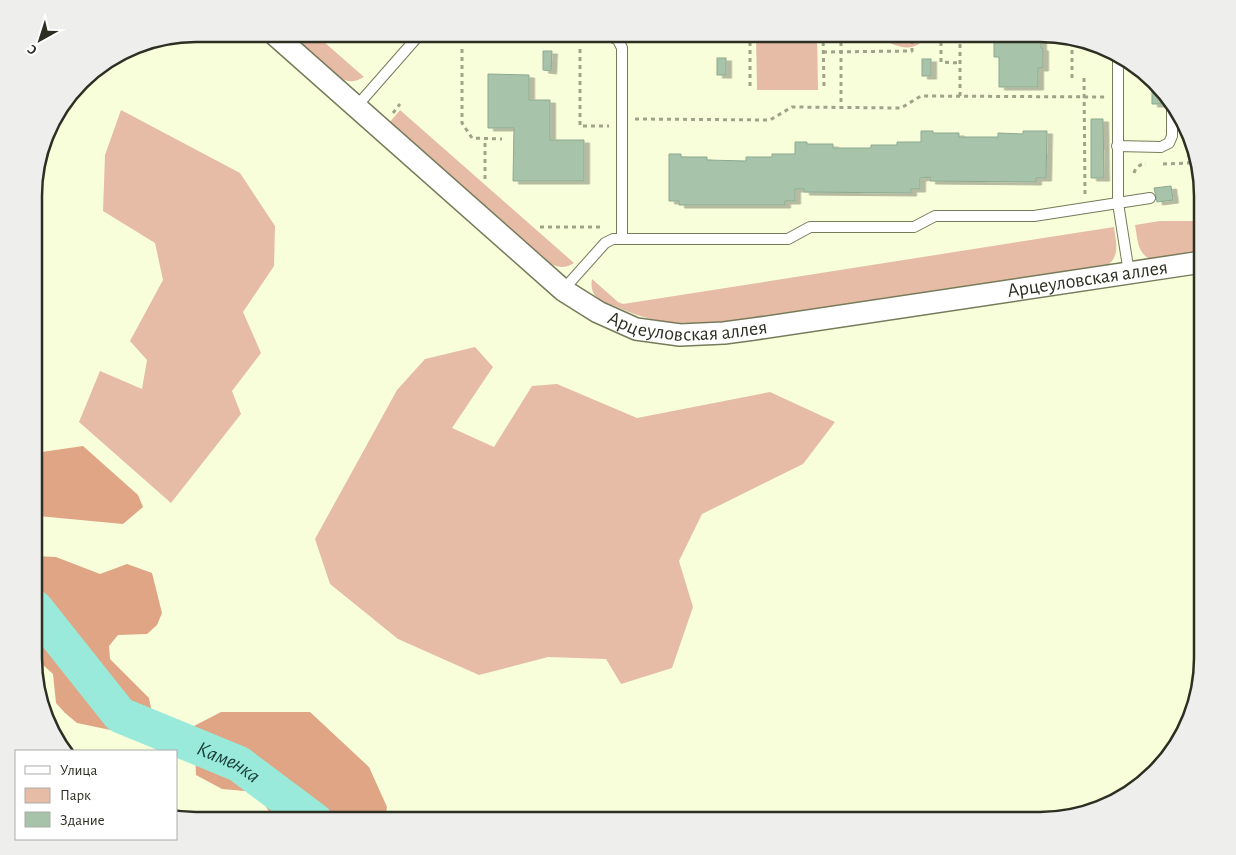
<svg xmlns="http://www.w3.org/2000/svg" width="1236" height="855" viewBox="0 0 1236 855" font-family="'Alegreya Sans',sans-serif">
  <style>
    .green { fill: #e6bca6 }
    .forest { fill: #dfa585 }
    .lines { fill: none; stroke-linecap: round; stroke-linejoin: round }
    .stream { stroke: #79b2a3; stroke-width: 6 }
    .river { stroke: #99eada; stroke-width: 36 }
    .building { fill: #a7c3aa; stroke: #8da990; filter: url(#shadow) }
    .service-casing { stroke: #767b5b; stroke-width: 12 }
    .minor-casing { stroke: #767b5b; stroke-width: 24 }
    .path { stroke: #9fa389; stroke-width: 3; stroke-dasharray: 4 4; stroke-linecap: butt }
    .service { stroke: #fff; stroke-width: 10 }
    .minor { stroke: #fff; stroke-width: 21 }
    .labels { text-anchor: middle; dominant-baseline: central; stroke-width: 4; stroke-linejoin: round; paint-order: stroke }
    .street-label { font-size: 20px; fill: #2d2f22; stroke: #fff }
    .water-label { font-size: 21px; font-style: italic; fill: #1b413b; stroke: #fff }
    .rim { fill: none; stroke: #2d2f22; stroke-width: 2.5 }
  </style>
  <defs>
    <filter id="shadow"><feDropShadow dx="5.5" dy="3" stdDeviation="0" flood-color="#0004"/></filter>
  </defs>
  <rect width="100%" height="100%" fill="#f8feda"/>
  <g class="green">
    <path d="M295,34H315L364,77C355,82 349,83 340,78L299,42Z"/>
    <polygon points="756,34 817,34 818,90 757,90"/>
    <path d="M876,34H927C916,57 891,46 876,34Z"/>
    <polygon points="121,110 240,173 275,226 274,266 243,312 261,353 232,391 241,414 171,503 79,422 100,371 142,389 147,360 130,341 163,280 155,243 103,211 105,155"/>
    <path d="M400,110L574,263C566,268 560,268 551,264L390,122Z"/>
    <path d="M1160,221H1202V254L1154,261C1137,255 1138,241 1135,225Z"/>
    <path d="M1114,227C1116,243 1121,257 1105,267L712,324C677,325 649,322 617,307C602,301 589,298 592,279L618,302L623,304Z"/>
    <polygon points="475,347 493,367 452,428 494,447 532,386 557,384 637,418 770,392 835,422 803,464 702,514 679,561 693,607 672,668 621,684 606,659 548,657 479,675 398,639 330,584 315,539 397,390 425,359"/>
  </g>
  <g class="forest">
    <polygon points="83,446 138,495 143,507 123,524 38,516 35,518 35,453"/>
    <polygon points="35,556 56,557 100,574 127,564 152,573 162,613 157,625 147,634 118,635 109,646 110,659 149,698 154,723 144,737 77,723 65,713 56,703 53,674 42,664 35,662"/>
    <polygon points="221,712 310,712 369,767 387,807 385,821 275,821 257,792 222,789 196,775 194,726"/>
  </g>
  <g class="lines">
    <polyline class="stream" points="245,821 300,809"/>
    <path class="river" id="s1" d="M35,608L120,715L239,764L315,821"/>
  </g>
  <g class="building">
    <polygon points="990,34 1045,34 1045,37 1041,37 1041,48 1043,48 1043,68 1038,68 1038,87 999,87 999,57 994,57 994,40 990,40"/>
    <polygon points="543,51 552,51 551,71 543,70"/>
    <rect x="717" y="58" width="9" height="17"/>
    <rect x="922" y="59" width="9" height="17"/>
    <polygon points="488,74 529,75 529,100 550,100 550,140 584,140 584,181 513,181 514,128 488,128"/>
    <polygon points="1152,87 1155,87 1161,93 1161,104 1152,104"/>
    <polygon points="1091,119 1103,119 1104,178 1091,178"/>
    <polygon points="921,131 933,131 933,133 959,133 959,137 998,137 998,133 1023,134 1023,131 1047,131 1046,178 1036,178 1036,182 930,181 930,177 920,178 920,189 911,189 911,193 804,192 804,189 795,189 795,201 785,201 785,205 679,205 679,201 669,201 669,154 681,154 681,157 707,157 707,160 746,161 746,157 772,157 772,154 795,154 795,142 807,142 807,144 833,144 833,148 871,148 871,145 897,145 897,142 921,142"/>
    <polygon points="1171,186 1173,200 1157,202 1154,188"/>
  </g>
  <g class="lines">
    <g class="service-casing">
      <g id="service">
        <polyline points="342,34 343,35 345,34"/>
        <polyline points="448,34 453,36 610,36 618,40 622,48 622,239"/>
        <polyline points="1118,56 1118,203 1129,273"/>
        <polyline points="356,107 420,34"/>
        <polyline points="1117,146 1161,147 1169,143 1172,136 1172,106"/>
        <polyline points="563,290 605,243 613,239 788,239 810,227 914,227 935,216 1034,216 1150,198"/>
      </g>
    </g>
    <g class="minor-casing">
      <g id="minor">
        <path id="s2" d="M274,34L563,290L598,312L636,329L680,335L724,333L754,329L1202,262"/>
      </g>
    </g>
    <g class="path">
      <polyline points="699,34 699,41 710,41"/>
      <polyline points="710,34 710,41 750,41"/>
      <polyline points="750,34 750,87"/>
      <polyline points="823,34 824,86"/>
      <polyline points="841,34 841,107"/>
      <polyline points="904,34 912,40"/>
      <polyline points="941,34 941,62 960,63"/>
      <polyline points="462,49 462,123 472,138 502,139"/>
      <polyline points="580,49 580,126 609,126"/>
      <polyline points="823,52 912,51 912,34"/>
      <polyline points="1072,78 1072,38"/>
      <polyline points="1084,78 1085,195"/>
      <polyline points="960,96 960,34"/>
      <polyline points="393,113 400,104"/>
      <polyline points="635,119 770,120 792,107 901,108 921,96 1105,97"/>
      <polyline points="1163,164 1189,163 1189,145"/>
      <path d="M1134,173C1136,167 1140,164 1146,164"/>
      <polyline points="485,179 485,139"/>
      <polyline points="1200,179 1200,180"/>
      <polyline points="540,227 601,227"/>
    </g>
    <use href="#service" class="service"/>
    <use href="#minor" class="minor"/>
  </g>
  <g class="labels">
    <g class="street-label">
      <text stroke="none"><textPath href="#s2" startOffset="925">Арцеуловская аллея</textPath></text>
      <text stroke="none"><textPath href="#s2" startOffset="520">Арцеуловская аллея</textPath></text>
    </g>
    <g class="water-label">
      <text stroke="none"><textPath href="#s1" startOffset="255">Каменка</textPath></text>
    </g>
  </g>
  <path d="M0 0H1236V855H0ZM196 42H1040A154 154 0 0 1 1194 196V658A154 154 0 0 1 1040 812H196A154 154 0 0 1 42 658V196A154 154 0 0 1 196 42Z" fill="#eeeeed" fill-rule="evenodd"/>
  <path class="rim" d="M196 42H1040A154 154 0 0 1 1194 196V658A154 154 0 0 1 1040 812H196A154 154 0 0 1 42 658V196A154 154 0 0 1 196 42Z"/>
  <rect x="15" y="750" width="162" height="90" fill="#ffffff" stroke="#abaca7"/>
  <rect x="25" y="766" width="25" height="8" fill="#ffffff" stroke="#abaca7"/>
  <text x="60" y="775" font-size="15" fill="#2d2f22">Улица</text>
  <rect x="25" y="788" width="25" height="15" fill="#e6bca6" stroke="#abaca7"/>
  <text x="60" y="800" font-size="15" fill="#2d2f22">Парк</text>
  <rect x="25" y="812" width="25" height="15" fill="#a7c3aa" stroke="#abaca7"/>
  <text x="60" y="825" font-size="15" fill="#2d2f22">Здание</text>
  <g transform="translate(40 40) rotate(219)" stroke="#ffffff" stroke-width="4" paint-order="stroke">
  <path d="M0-4L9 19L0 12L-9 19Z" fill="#2d2f22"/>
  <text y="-8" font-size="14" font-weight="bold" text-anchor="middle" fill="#2d2f22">С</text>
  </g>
</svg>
